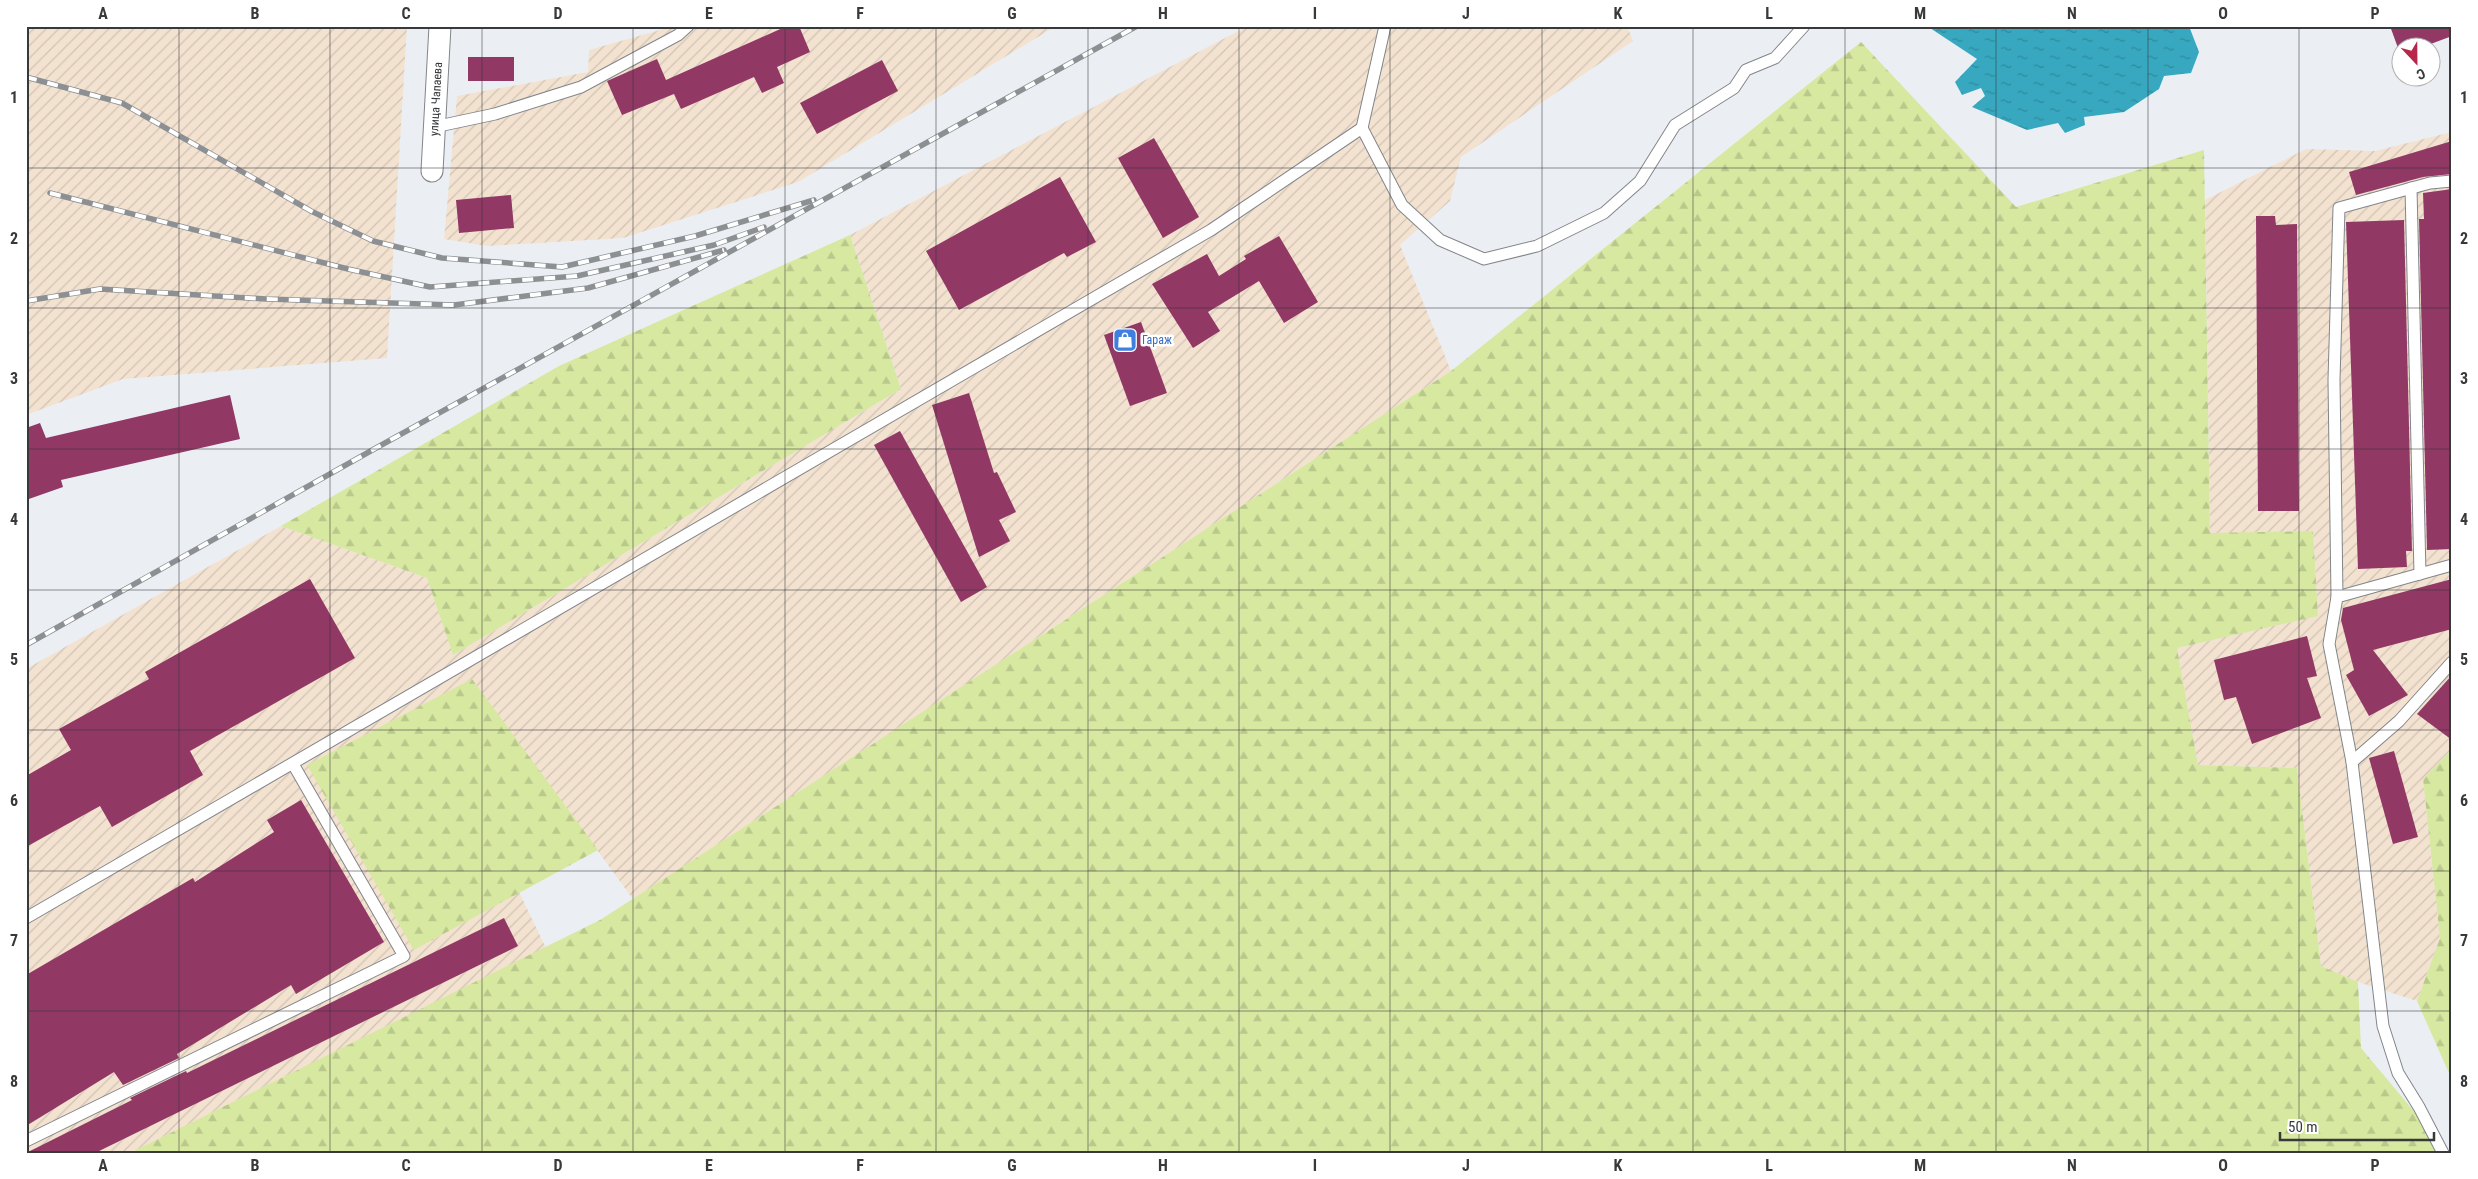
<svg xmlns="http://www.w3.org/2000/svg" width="2478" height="1179" viewBox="0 0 2478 1179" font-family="'Roboto Condensed',sans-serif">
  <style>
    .industrial { fill: url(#industrial-furrows) }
    .forest { fill: url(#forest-firs) }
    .water { fill: url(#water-ripples) }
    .building { fill: #913865 }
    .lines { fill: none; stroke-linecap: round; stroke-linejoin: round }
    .lane-casing { stroke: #82868a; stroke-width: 13 }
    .street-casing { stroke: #82868a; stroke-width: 23 }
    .lane { stroke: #fff; stroke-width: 11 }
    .street { stroke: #fff; stroke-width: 21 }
    .rail-casing { stroke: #8d9093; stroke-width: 5.5 }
    .rail { stroke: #fff; stroke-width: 4; stroke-dasharray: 11; stroke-linecap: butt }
    .grid { fill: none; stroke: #38393b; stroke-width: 1; stroke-opacity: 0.55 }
    .labels { text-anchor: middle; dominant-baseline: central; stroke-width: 5; stroke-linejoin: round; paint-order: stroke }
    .street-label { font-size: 12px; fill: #38393b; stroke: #fff }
    .shop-label { font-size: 12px; fill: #366cbe; stroke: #fff; text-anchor: start }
    .neatline { fill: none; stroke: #38393b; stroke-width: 2 }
    .grid-label { font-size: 16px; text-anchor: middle; font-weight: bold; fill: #38393b }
  </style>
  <defs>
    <pattern id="industrial-furrows" width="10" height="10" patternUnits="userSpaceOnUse" patternTransform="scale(1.25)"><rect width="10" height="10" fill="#f3e2d0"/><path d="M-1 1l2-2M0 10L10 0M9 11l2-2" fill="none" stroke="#d1c3b4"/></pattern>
    <pattern id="forest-firs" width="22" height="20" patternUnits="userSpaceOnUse" patternTransform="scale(1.25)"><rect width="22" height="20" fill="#d7e8a0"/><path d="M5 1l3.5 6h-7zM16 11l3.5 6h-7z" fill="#b9c88b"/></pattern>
    <pattern id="water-ripples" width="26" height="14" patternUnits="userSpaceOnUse" patternTransform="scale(1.25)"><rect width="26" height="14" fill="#37a8bf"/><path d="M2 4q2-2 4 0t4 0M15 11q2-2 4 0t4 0" fill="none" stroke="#2f8a9c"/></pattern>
  </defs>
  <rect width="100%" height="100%" fill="#ebeff4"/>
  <g class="industrial">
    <polygon points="26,26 407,26 387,358 123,379 26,415"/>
    <polygon points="674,26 1056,26 798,182 623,238 487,246 444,239 457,96 588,72 589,50"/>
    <polygon points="1248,26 1627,26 1633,41 1461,157 1450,201 1400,245 1451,371 633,899 472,680 414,950 519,892 546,948 130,1153 26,1153 26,669 281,526 427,578 453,655 901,389 850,235"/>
    <polygon points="2452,132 2452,749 2423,779 2440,938 2417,1001 2358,982 2321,966 2297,768 2198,765 2177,648 2318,615 2313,531 2210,534 2205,200 2306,149 2375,151"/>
  </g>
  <g class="forest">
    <polygon points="1861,42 2016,207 2204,150 2210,533 2313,531 2318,616 2177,648 2198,765 2297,768 2321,966 2358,982 2361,1048 2449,1153 130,1153 600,920 1451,371"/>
    <polygon points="850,235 901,389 453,655 427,578 281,526 559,366"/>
    <polygon points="472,679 598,850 414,950 307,765"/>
    <polygon points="2452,749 2452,1080 2417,1001 2440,938 2423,779"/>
  </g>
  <polygon class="water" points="1927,26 2189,26 2199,52 2191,73 2164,76 2159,89 2124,112 2084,117 2085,125 2065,133 2058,123 2027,130 1972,107 1985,96 1981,88 1962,95 1955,82 1977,59"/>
  <g class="building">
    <polygon points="787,26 799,26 810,52 777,67 784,83 762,93 754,77 681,109 674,94 622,115 607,81 657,59 666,80"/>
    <polygon points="2390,26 2452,26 2452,36 2420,48 2398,48"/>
    <rect x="468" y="57" width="46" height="24"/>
    <polygon points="882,60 898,91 817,134 800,103"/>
    <polygon points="1154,138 1199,217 1163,238 1118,158"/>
    <polygon points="2452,141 2452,174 2423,177 2356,195 2349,172"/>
    <polygon points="1060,177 1096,242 1067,257 1064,253 959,310 926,251"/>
    <polygon points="2452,189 2452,549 2427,550 2419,219 2424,219 2423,193"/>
    <polygon points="511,195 514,228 459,233 456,200"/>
    <polygon points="2256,216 2275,216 2276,225 2297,224 2299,511 2258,511"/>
    <polygon points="2404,220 2412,551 2406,551 2407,567 2358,569 2346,222"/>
    <polygon points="1279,236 1318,302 1284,323 1259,281 1208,312 1220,331 1193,348 1152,284 1207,254 1219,276 1246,259 1244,256"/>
    <polygon points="1141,322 1167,393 1130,406 1104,335"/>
    <polygon points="969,393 994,473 997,472 1016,512 999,520 1010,541 979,557 932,405"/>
    <polygon points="230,395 240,439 61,480 63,487 26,500 26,428 40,423 46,438"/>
    <polygon points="900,431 987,587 961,602 874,445"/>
    <polygon points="310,579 355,658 190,751 203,775 112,827 100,806 26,847 26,776 71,750 59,729 149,679 145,672"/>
    <polygon points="2452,579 2452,629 2373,650 2408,695 2369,716 2346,675 2354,670 2341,620 2343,608"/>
    <polygon points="2307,636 2317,676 2307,678 2321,718 2252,744 2236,697 2224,700 2214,660"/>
    <polygon points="2452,675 2452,740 2417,714"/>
    <polygon points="2394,751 2418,837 2393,844 2369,758"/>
    <polygon points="301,800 384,942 296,994 291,985 177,1054 179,1058 123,1085 114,1072 26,1126 26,975 193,878 195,882 274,832 267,820"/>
    <polygon points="504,918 518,946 95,1153 26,1153 132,1100 130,1098 186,1071 187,1073"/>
  </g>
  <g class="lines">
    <g class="lane-casing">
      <g id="lane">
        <polyline points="434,127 495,114 581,87 678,35 688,26"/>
        <polyline points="1362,128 1402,205 1440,240 1484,259 1537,246 1604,213 1640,181 1675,125 1734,88 1746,70 1775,58 1804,26"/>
        <polyline points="2411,188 2420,574"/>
        <polyline points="2337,597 2452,565"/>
        <polyline points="2352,762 2399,721 2452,662"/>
        <polyline points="26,918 1211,230 1362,128 1385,26"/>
        <polyline points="26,1141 404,956 293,764"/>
        <polyline points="2443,1153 2419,1107 2398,1073 2383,1026 2352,762 2329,644 2337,597 2334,380 2339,208 2430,183 2452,181"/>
      </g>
    </g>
    <g class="street-casing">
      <g id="street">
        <path id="s1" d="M432,171L440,26"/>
      </g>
    </g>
    <use href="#lane" class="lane"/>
    <use href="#street" class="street"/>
    <g class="rail-casing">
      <g id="rail">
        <polyline points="26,77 122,103 311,211 373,241 442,258 562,267 695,236 814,200"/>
        <polyline points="50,193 348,269 430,287 577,276 714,245 764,227"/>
        <polyline points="26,301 100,289 266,299 454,305 588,288 724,250"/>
        <polyline points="26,645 376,448 1137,26"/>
      </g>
    </g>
    <use href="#rail" class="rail"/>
  </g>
  <path class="grid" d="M179,26V1153M330,26V1153M482,26V1153M633,26V1153M785,26V1153M936,26V1153M1088,26V1153M1239,26V1153M1390,26V1153M1542,26V1153M1693,26V1153M1845,26V1153M1996,26V1153M2148,26V1153M2299,26V1153M26,168H2452M26,308H2452M26,449H2452M26,590H2452M26,730H2452M26,871H2452M26,1011H2452"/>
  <defs>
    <g id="shop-square" transform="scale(1.25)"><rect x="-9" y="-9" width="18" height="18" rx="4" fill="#3f7fe0" stroke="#fff"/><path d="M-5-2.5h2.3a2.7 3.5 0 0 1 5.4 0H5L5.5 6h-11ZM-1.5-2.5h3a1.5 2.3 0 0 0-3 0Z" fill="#fff"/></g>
  </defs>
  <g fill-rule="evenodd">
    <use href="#shop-square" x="1125" y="340"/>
  </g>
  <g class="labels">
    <g class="street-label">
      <text stroke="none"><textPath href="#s1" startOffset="72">улица Чапаева</textPath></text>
    </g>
    <g class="shop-label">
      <text x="1142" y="340">Гараж</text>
    </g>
  </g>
  <rect width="2478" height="1179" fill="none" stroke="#ffffff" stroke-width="55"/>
  <g transform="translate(2416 62) rotate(158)"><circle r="24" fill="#ffffff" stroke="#afb0b1"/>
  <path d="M0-4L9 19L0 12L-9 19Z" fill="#b82749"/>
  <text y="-8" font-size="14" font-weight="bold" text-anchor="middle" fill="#38393b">С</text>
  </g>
  <path d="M2280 1132v8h154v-8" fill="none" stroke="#38393b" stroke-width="2.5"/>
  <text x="2288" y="1132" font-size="15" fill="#38393b" stroke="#ffffff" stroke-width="4" paint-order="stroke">50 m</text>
  <rect x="28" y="28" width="2422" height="1124" class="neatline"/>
  <g class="grid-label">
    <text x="103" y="19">A</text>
    <text x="255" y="19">B</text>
    <text x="406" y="19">C</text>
    <text x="558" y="19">D</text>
    <text x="709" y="19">E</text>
    <text x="860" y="19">F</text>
    <text x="1012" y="19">G</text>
    <text x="1163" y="19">H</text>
    <text x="1315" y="19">I</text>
    <text x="1466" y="19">J</text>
    <text x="1618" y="19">K</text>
    <text x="1769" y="19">L</text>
    <text x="1920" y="19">M</text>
    <text x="2072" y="19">N</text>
    <text x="2223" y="19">O</text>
    <text x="2375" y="19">P</text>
    <text x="14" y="103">1</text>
    <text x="2464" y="103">1</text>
    <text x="14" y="244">2</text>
    <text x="2464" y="244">2</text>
    <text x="14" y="384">3</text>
    <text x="2464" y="384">3</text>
    <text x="14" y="525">4</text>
    <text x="2464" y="525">4</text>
    <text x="14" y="665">5</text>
    <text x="2464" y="665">5</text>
    <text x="14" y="806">6</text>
    <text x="2464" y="806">6</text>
    <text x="14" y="946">7</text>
    <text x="2464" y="946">7</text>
    <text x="14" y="1087">8</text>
    <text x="2464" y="1087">8</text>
    <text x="103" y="1171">A</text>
    <text x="255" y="1171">B</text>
    <text x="406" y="1171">C</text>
    <text x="558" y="1171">D</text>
    <text x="709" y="1171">E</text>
    <text x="860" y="1171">F</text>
    <text x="1012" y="1171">G</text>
    <text x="1163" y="1171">H</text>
    <text x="1315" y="1171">I</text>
    <text x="1466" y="1171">J</text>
    <text x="1618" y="1171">K</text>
    <text x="1769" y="1171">L</text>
    <text x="1920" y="1171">M</text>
    <text x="2072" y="1171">N</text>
    <text x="2223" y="1171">O</text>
    <text x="2375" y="1171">P</text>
  </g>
</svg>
